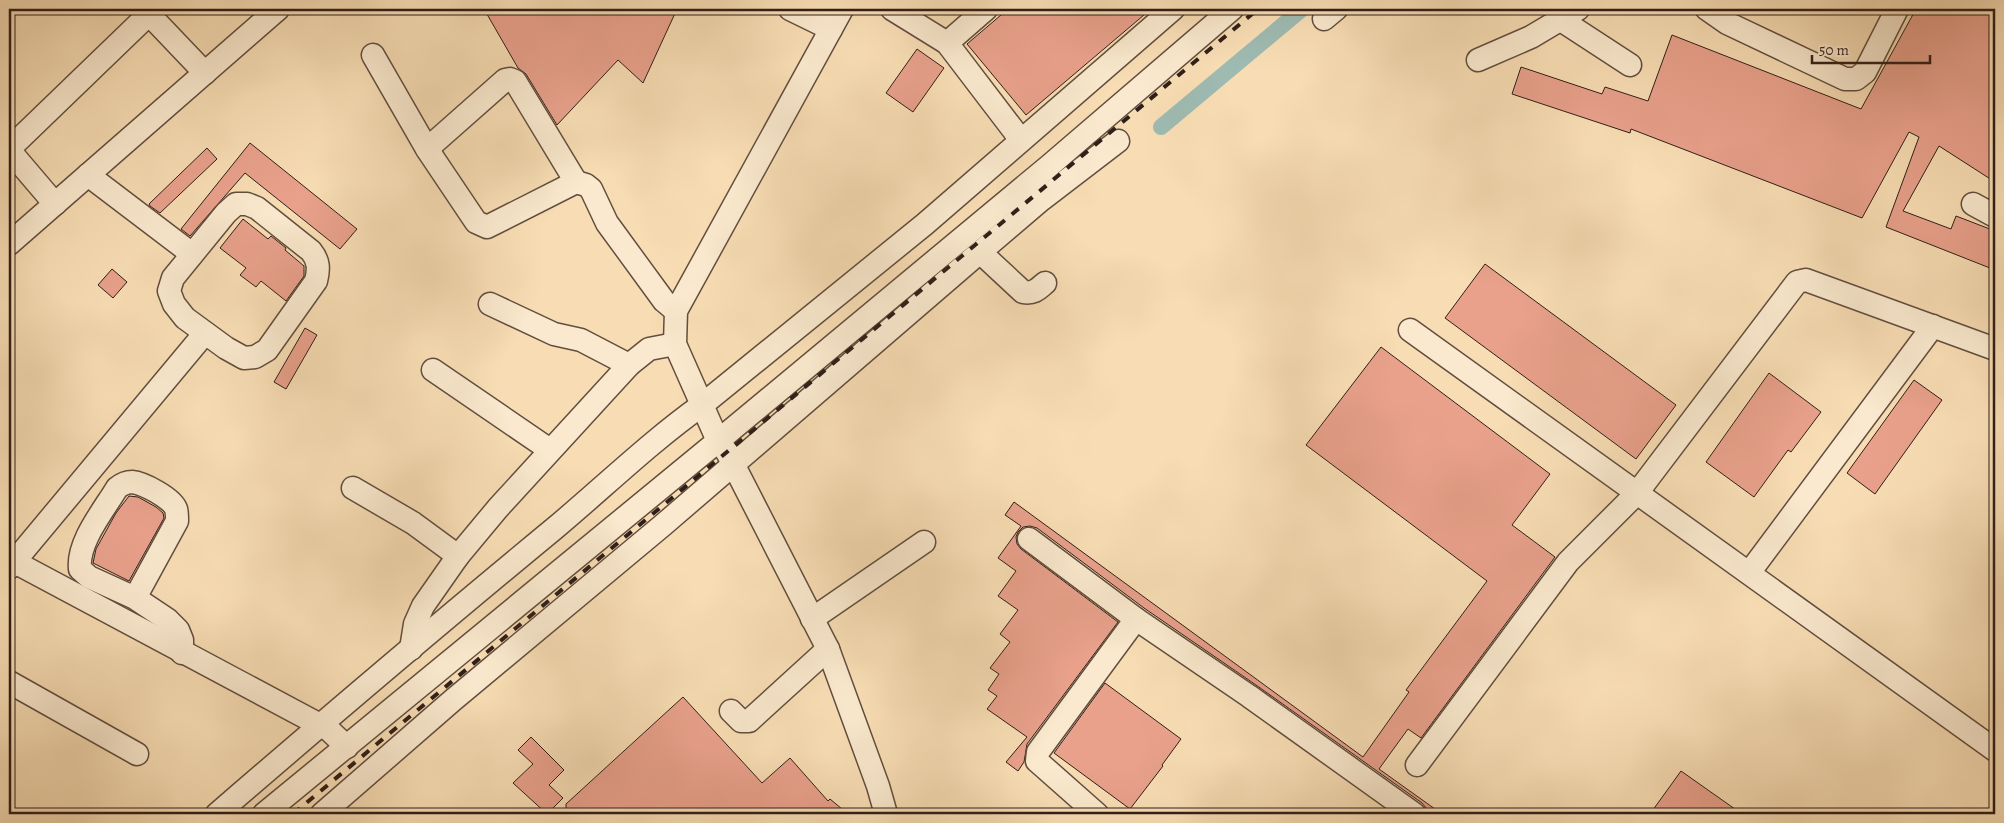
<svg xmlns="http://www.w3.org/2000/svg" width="2004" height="823" viewBox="0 0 2004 823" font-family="Alegreya,serif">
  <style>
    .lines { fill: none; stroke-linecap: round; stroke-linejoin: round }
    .canal { stroke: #9ebbb2; stroke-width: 16 }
    .building { fill: #e9a18c; stroke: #301f18 }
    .minor-casing { stroke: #624e3f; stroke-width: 25 }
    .minor { stroke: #fae9ce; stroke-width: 22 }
    .rail { stroke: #301f18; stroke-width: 4; stroke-dasharray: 9 9; stroke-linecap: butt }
  </style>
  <rect width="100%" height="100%" fill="#f8ddb4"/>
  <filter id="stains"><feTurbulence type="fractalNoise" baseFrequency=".004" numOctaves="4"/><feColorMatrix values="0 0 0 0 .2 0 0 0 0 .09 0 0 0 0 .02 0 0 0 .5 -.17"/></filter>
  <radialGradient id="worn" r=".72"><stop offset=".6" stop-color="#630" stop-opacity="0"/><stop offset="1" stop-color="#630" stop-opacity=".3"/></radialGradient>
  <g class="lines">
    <polyline class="canal" points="1161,127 1302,9"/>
  </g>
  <g class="building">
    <polygon points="484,9 677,9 643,83 618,60 557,125 526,74 518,68"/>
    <polygon points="1008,9 1073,9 1078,15 1085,9 1151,9 1026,115 967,44"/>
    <polygon points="1916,9 1995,9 1995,182 1939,146 1903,211 1951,229 1956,216 1995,231 1995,270 1886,227 1919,137 1909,132 1862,218 1631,129 1630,133 1512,94 1521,67 1602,94 1605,87 1648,101 1672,35 1861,109"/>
    <polygon points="917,49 944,68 913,112 886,93"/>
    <polygon points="250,143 357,229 340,249 245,173 190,236 181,229"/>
    <polygon points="207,148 217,159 160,213 150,206 149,204"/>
    <polygon points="243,219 268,239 271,236 286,248 285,250 304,266 304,276 286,301 261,281 256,287 240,275 246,268 220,248"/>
    <polygon points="1485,264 1676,405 1636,459 1445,318"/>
    <polygon points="112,269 127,282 113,298 98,285"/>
    <polygon points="305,328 317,335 286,389 274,382"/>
    <polygon points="1381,347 1550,474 1512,525 1555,557 1421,738 1408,729 1379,769 1442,814 1427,814 1426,808 1422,803 1256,685 1144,608 1037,528 1030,526 1023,527 1018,532 1016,537 1017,544 1021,549 1118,622 1027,744 1024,762 1018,771 1006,762 1027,737 987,709 997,696 988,690 999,674 990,668 1010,642 1000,634 1018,610 998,596 1016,571 998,558 1021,526 1005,515 1014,502 1363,757 1409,692 1406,690 1487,581 1306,445"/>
    <polygon points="1769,373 1821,412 1791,452 1788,450 1754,497 1706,462"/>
    <polygon points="1914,380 1942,400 1875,494 1847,473"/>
    <polygon points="129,496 138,497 156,507 163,513 164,518 129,581 93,563 96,549 116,513"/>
    <polygon points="1105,683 1181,739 1162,765 1163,766 1130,809 1054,753"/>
    <polygon points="683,697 762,783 790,758 828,801 830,799 848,814 566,814 566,804"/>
    <polygon points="531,737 564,770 549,785 563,798 547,814 513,783 533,764 518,750"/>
    <polygon points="1681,771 1742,814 1650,814"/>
  </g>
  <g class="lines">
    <g class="minor-casing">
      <g id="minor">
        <polyline points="144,9 205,73"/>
        <polyline points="790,9 831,29"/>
        <polyline points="842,9 676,311 675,344 718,441 727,452 828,649 878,786 886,814"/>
        <polyline points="892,9 947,43 1021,140"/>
        <polyline points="1707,9 1727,23 1845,79 1856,79 1865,72 1897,9"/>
        <polyline points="1324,19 1336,9"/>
        <polyline points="1561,20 1630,65"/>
        <polyline points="947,43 986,9"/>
        <polyline points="373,55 427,149 476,222 487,227 576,182 586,185 591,189 607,223 664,301 676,311"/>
        <polyline points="1478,60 1531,37 1578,9"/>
        <polyline points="9,149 149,14"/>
        <polyline points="427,149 505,80 510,79 515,81 576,182"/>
        <polyline points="9,150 55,204"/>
        <polyline points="88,175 192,254"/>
        <path d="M236,204H247L257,208L311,251C319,261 319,269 316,281L267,350L255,357L244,358L226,348L185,318L174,304L169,291L173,278L226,213Z"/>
        <polyline points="1973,204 1995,216"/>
        <polyline points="9,244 278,9"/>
        <path d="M980,252L1023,292C1034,294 1038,289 1045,283"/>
        <polyline points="490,304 554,334 581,340 629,365"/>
        <polyline points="1410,330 1995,750"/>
        <polyline points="433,370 550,450"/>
        <polyline points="353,488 413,523 458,556"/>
        <polyline points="1029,539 1136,619 1038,752 1037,761 1097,814"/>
        <polyline points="9,559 320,725 329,730 347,747"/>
        <polyline points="9,568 205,333"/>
        <polyline points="1749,573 1933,326"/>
        <path d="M135,598L177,521C177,518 177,512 176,509C172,498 143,483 132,482C126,482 122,484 117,488C104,510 77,542 80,569L89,577L135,598L168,620L178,630L182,640V653"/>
        <polyline points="812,619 924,542"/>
        <polyline points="1136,619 1249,696 1414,814"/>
        <polyline points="411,649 415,624 423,606 458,556 498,508 629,365 649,349 675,344"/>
        <polyline points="9,682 137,754"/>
        <polyline points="731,711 741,721 749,721 828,649"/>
        <polyline points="1417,765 1568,562 1637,493 1797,282 1806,280 1995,349"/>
        <path d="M217,814C328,718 441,622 555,528C604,487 650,442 702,405L925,224L1173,9"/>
        <polyline points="264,814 718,441 1049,166 1232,9"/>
        <polyline points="322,814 453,700 663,525 980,252 1041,200 1118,141"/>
      </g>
    </g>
    <use href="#minor" class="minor"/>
    <polyline class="rail" points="293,814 1258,9"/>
  </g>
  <rect width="2004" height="823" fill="none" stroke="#f8ddb4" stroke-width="30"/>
  <rect x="10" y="10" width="1984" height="803" fill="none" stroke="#301f18" stroke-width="2.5"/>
  <rect x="15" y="15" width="1974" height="793" fill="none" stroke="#301f18"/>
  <path d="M1812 55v8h118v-8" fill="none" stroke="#301f18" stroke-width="2.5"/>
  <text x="1819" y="55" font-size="15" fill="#301f18" stroke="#fae9ce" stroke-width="4" paint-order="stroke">50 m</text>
  <rect width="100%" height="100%" filter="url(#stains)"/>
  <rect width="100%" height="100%" fill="url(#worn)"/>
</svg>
